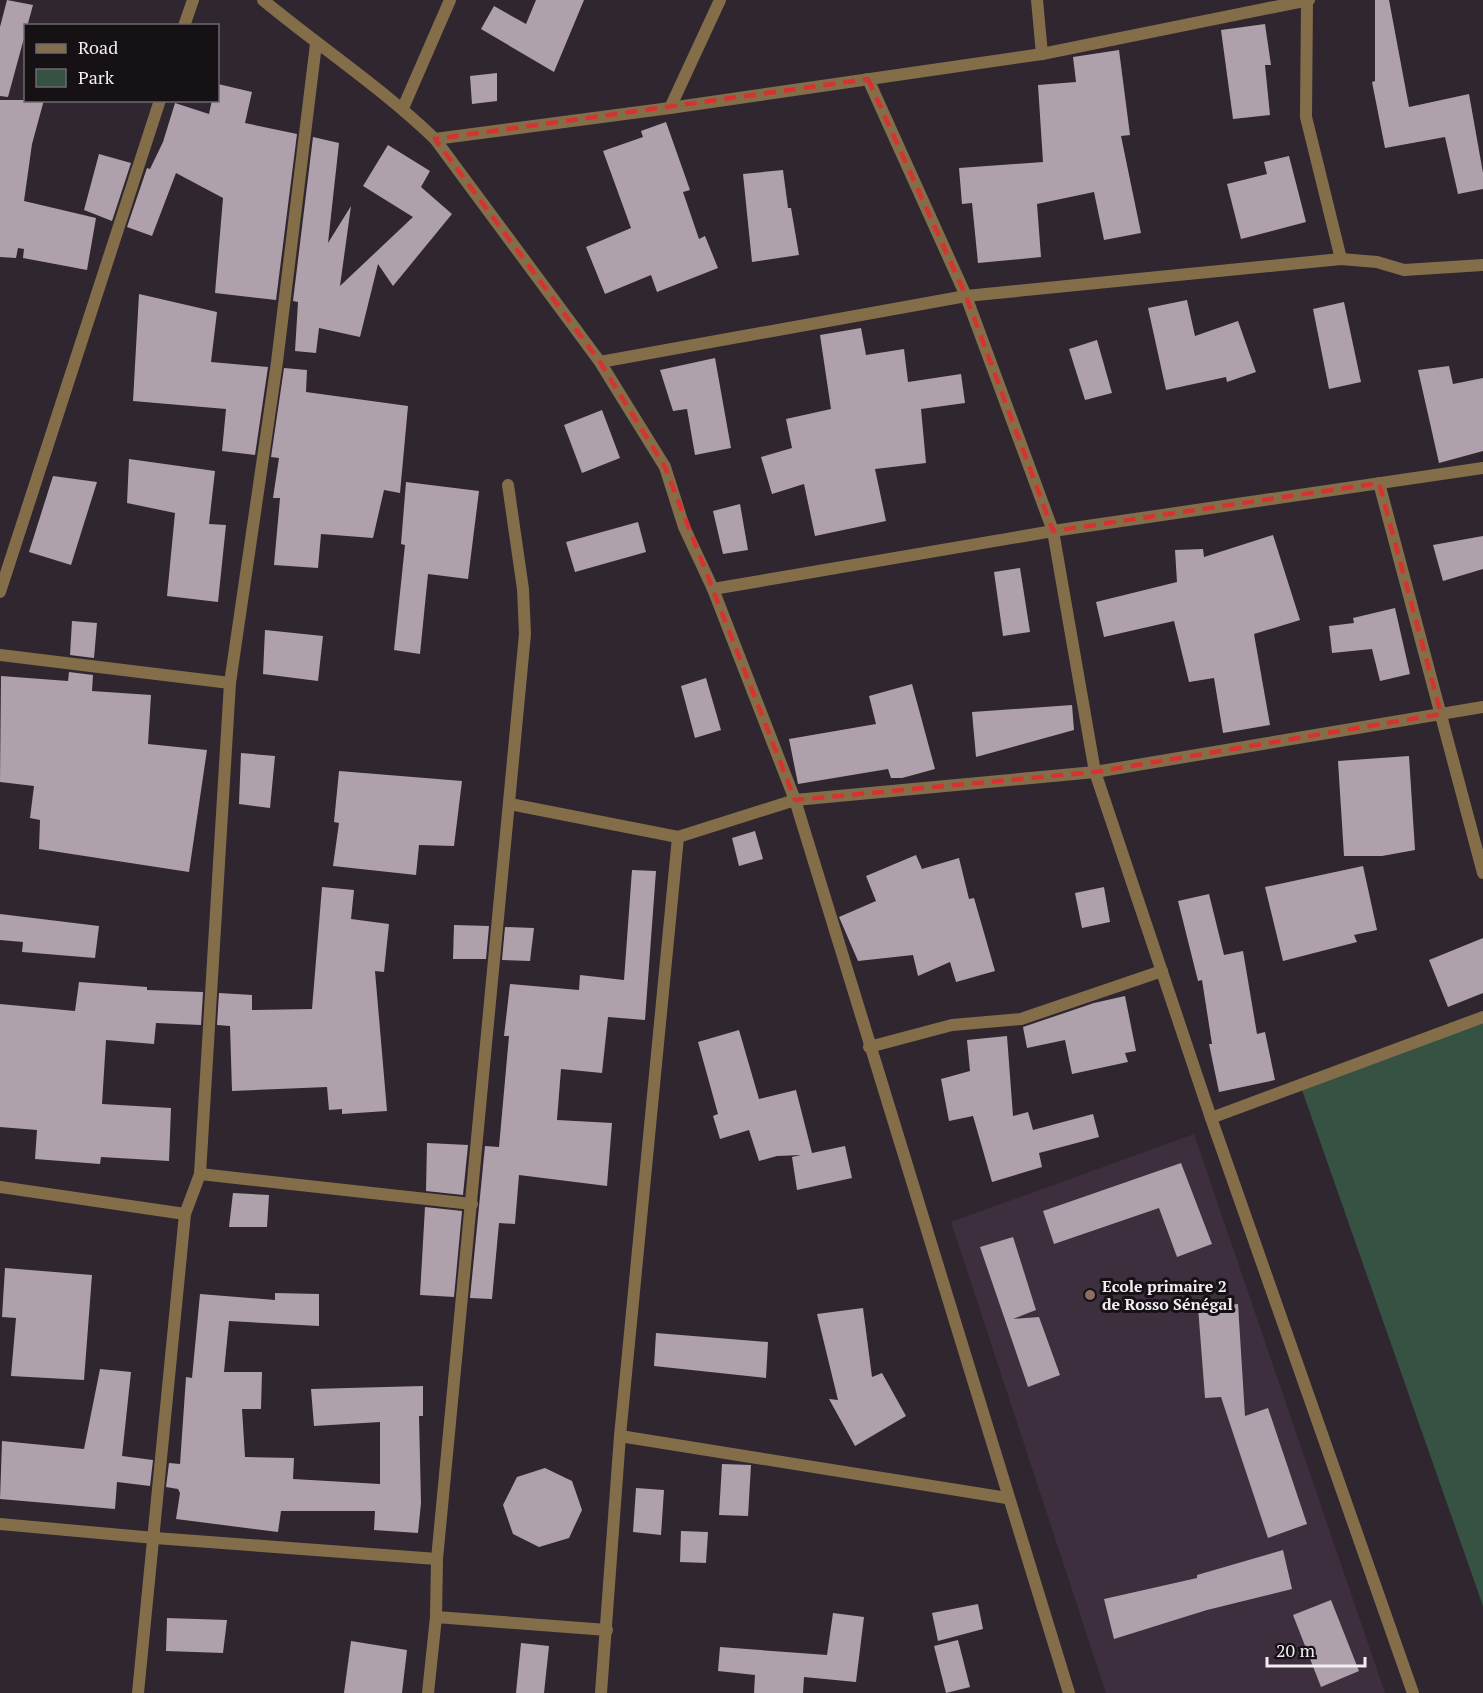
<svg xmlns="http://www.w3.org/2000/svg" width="1483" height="1693" viewBox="0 0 1483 1693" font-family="'PT Serif',serif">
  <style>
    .built { fill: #3d2f3d }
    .green { fill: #365243 }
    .building { fill: #afa1ab }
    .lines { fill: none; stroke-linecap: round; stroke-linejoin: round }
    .lane { stroke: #846e4a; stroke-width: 12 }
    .street { stroke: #846e4a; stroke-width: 12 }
    .marked { fill: none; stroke: #d73232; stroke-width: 4.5; stroke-dasharray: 12 8; stroke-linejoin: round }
    .education-dot { fill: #8d6e63; stroke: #151115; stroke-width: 2 }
    .labels { text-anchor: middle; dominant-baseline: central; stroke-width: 6; stroke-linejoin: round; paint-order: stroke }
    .poi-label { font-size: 16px; font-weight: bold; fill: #f3edf3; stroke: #151115; text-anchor: start }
  </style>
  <rect width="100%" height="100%" fill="#302630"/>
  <polygon class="built" points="1194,1134 1385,1693 1106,1693 951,1222"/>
  <polygon class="green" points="1483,1020 1483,1606 1302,1090"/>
  <g class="building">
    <polygon points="7,0 33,5 8,97 0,96 0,27"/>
    <polygon points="536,0 584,0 554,72 481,29 494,6 526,24"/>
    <polygon points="1375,0 1389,0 1409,107 1469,94 1483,173 1483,189 1458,194 1445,137 1385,148 1372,82 1375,81"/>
    <polygon points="1265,24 1271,65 1265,65 1270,115 1233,119 1221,30"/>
    <polygon points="1119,50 1130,135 1121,136 1141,233 1104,240 1094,192 1037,204 1041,257 978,263 972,203 962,204 959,168 1043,162 1038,85 1076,82 1073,57"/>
    <polygon points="497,73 497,101 472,104 470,76"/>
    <polygon points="218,84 252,92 245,123 297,134 276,300 215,293 223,198 176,173 152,236 127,227 147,168 150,169 163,142 175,103 209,114 212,100 218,100"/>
    <polygon points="0,100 44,100 32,144 24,201 96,218 87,270 23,258 24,249 18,248 16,258 0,257"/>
    <polygon points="666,122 690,190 683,192 699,239 705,236 718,268 657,292 651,275 605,294 586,247 631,228 603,151 643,137 641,131"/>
    <polygon points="313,137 339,143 328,243 351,206 340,286 413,217 363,186 388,145 430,171 421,187 452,214 393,286 378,264 360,337 319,328 316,353 295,351 298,302 293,301"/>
    <polygon points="99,154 131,163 112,221 84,210"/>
    <polygon points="1289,156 1306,222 1241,239 1227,184 1267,174 1264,162"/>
    <polygon points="783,170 788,208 791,208 799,255 752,262 743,174"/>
    <polygon points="139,294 217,312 211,362 268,367 255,455 222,451 226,409 133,401"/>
    <polygon points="1187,300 1195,336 1238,321 1256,372 1227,382 1226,377 1166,390 1148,308"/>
    <polygon points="1344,302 1361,382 1329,389 1313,309"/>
    <polygon points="861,328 866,355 904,349 908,382 961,374 965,403 921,409 926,463 875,469 886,521 815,536 804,484 772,494 761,457 792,448 786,419 831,409 820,335"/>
    <polygon points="1097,340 1112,393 1085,400 1069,349"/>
    <polygon points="715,358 731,448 695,455 687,409 673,411 660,370"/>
    <polygon points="1449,366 1453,384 1483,378 1483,451 1439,463 1418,370"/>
    <polygon points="284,368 307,370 306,392 408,406 400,493 384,490 373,538 321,534 318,568 274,565 280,498 273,498 279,458 271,457"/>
    <polygon points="602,410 620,458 582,473 564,425"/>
    <polygon points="129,459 215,471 209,524 226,525 218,602 167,596 175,513 127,503"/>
    <polygon points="53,476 97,482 71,565 29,552"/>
    <polygon points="406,482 479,491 468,579 428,574 420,654 394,650 405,545 401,544"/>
    <polygon points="740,504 748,550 723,554 713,511"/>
    <polygon points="638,522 646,552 575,572 566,542"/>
    <polygon points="1273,535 1300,620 1254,634 1270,725 1223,733 1214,678 1189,682 1174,621 1104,637 1096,602 1177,582 1175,550 1203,549 1204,557"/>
    <polygon points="1483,536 1483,569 1443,581 1433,545"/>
    <polygon points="1020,568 1030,632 1003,636 994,572"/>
    <polygon points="1395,608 1410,674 1380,681 1372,649 1332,653 1329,626 1354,623 1353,618"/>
    <polygon points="72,621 97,623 94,658 70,655"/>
    <polygon points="265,630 323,636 318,681 263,674"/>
    <polygon points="69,672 93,675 92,691 151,695 148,744 207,750 189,872 39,849 40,820 30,818 34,786 0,782 1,676 68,681"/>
    <polygon points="706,678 721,730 695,738 681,686"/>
    <polygon points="912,684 935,769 902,778 891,778 888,769 798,784 789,739 876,724 869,696"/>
    <polygon points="1072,705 1074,730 976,757 972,712"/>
    <polygon points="241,753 275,756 270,808 239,804"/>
    <polygon points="1409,756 1415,850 1382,856 1344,856 1338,761"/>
    <polygon points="339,771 462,781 454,846 419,845 416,875 333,866 339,823 334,822"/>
    <polygon points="755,831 763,859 739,866 732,838"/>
    <polygon points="916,855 922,869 959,858 969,899 974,898 995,971 956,982 950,962 918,976 913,955 858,961 839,917 876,901 866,876"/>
    <polygon points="1363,866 1377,930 1354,935 1357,942 1283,961 1265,887"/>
    <polygon points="632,870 656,871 645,1020 608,1017 602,1073 561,1069 557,1120 612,1123 607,1186 519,1175 515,1224 499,1223 492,1299 470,1298 485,1146 499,1147 509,1036 504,1036 510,984 579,990 580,975 624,980"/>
    <polygon points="322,887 354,890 351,919 389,924 384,972 375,971 387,1111 342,1114 342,1109 329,1110 327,1087 232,1091 230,1026 217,1025 219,993 252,995 252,1010 312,1009"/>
    <polygon points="1104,887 1110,922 1082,928 1075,893"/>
    <polygon points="1209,894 1224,955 1243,951 1257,1034 1265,1032 1275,1080 1219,1092 1209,1044 1212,1044 1202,980 1198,981 1178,901"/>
    <polygon points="0,914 99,926 95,958 22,952 23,942 0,940"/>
    <polygon points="454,925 489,926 486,959 453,959"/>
    <polygon points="505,927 534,928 530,961 502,960"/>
    <polygon points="1483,938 1483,993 1448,1007 1429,960"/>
    <polygon points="79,982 147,987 147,990 203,992 201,1025 156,1023 154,1044 106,1040 102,1104 171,1108 169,1161 101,1157 100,1164 35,1159 37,1130 0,1127 0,1004 75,1011"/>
    <polygon points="1125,996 1136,1051 1125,1053 1128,1062 1072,1074 1065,1040 1027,1048 1023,1027 1094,1003"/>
    <polygon points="739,1030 759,1099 796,1090 812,1153 845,1146 852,1178 797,1190 792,1157 801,1155 777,1156 759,1161 749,1130 720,1139 713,1116 718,1114 698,1042"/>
    <polygon points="1007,1036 1013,1116 1028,1112 1033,1130 1093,1114 1099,1137 1039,1153 1042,1167 992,1182 973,1116 949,1121 941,1079 970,1071 967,1040"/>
    <polygon points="427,1143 468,1145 463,1195 426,1191"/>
    <polygon points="1181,1163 1212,1244 1177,1257 1159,1208 1054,1244 1043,1211"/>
    <polygon points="233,1193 269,1195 267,1227 229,1227"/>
    <polygon points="425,1207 462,1211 454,1297 420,1295"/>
    <polygon points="1013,1237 1036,1310 1013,1319 1039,1317 1060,1375 1028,1387 980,1247"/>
    <polygon points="5,1268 92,1275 84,1380 11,1376 16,1318 2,1317"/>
    <polygon points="275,1293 319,1294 319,1326 229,1321 224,1372 262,1372 261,1409 242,1409 245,1457 294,1458 293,1479 380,1484 380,1422 314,1426 311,1389 423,1386 423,1416 419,1416 421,1503 418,1533 374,1530 375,1511 281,1511 278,1532 176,1519 180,1493 178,1489 166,1487 169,1463 180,1464 186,1377 192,1378 200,1294 275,1300"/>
    <polygon points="1238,1304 1245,1416 1268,1408 1307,1524 1268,1538 1221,1397 1205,1398 1198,1307"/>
    <polygon points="863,1308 872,1377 882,1373 906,1416 855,1446 829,1399 838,1400 817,1314"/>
    <polygon points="656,1333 768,1342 766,1378 654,1366"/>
    <polygon points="100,1369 131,1372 122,1456 153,1460 150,1486 117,1482 115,1509 0,1499 2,1441 84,1449"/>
    <polygon points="722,1464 751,1465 748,1516 719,1515"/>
    <polygon points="545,1468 572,1481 582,1510 569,1538 539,1547 513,1534 503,1505 517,1477"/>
    <polygon points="636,1488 664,1490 661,1535 633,1532"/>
    <polygon points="681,1531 708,1532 706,1563 680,1562"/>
    <polygon points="1283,1550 1292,1589 1207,1610 1114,1639 1104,1599 1197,1578 1197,1575"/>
    <polygon points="1331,1600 1359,1671 1321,1687 1293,1615"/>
    <polygon points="978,1604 983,1629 938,1641 932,1613"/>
    <polygon points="833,1613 864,1617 856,1682 804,1677 803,1693 754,1693 755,1675 718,1671 720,1647 827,1655"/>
    <polygon points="167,1618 227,1620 223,1653 166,1651"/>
    <polygon points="958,1640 970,1687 946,1693 934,1646"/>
    <polygon points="351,1641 407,1650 402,1693 344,1693"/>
    <polygon points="521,1643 549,1646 544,1693 516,1693"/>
  </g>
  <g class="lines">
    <g class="lane">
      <polyline points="1037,0 1042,54"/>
      <polyline points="403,108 450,0"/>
      <polyline points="670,108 720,0"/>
      <polyline points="0,655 230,683"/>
      <polyline points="869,1047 952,1025 1021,1019 1162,971"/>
      <polyline points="200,1174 472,1204"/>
      <polyline points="0,1187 185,1214"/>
      <polyline points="620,1436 1007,1498"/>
      <polyline points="0,1524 155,1538 437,1559"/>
      <polyline points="436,1617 607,1630"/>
      <polyline points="138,1693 185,1214 200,1174 230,683 277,362 316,44"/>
      <polyline points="428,1693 436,1617 437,1559 525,634 523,589 508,485"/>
      <polyline points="601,1693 620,1436 678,837"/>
    </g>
    <g class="street">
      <path d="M263,0C320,47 382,88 435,139L600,362L665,467L684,527L713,589L795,800L1069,1693"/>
      <polyline points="1307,0 1306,117 1341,259"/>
      <polyline points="184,26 193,0"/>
      <polyline points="868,79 966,296 1053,531 1095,772 1211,1118 1413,1693"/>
      <polyline points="435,139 670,108 1042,54 1309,0"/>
      <polyline points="600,362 966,296 1341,259 1377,262 1404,270 1483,265"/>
      <polyline points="1379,483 1483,873"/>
      <polyline points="713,589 1053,531 1483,468"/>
      <polyline points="0,592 160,100"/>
      <polyline points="510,804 678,837 795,800 1095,772 1483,707"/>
      <polyline points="1211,1118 1483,1017"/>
    </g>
  </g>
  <path class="marked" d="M868,79L966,296L1053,531L1379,483L1441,714L1095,772L795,800L665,467L600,362L435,139Z"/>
  <circle class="education-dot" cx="1090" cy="1295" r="6"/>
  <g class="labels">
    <g class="poi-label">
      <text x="1102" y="1286">Ecole primaire 2<tspan x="1102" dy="18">de Rosso Sénégal</tspan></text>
    </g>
  </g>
  <rect x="24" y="24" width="195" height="78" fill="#151115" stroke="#6e696e" stroke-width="1.5"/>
  <rect x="36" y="44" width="30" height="9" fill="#846e4a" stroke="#6e696e" stroke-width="1.5"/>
  <text x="78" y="54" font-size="18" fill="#f3edf3">Road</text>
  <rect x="36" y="69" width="30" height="18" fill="#365243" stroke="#6e696e" stroke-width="1.5"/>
  <text x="78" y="84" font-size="18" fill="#f3edf3">Park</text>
  <path d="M1267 1657v9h98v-9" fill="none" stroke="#f3edf3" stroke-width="3"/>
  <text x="1276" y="1657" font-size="18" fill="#f3edf3" stroke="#151115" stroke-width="4.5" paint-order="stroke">20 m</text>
</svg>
